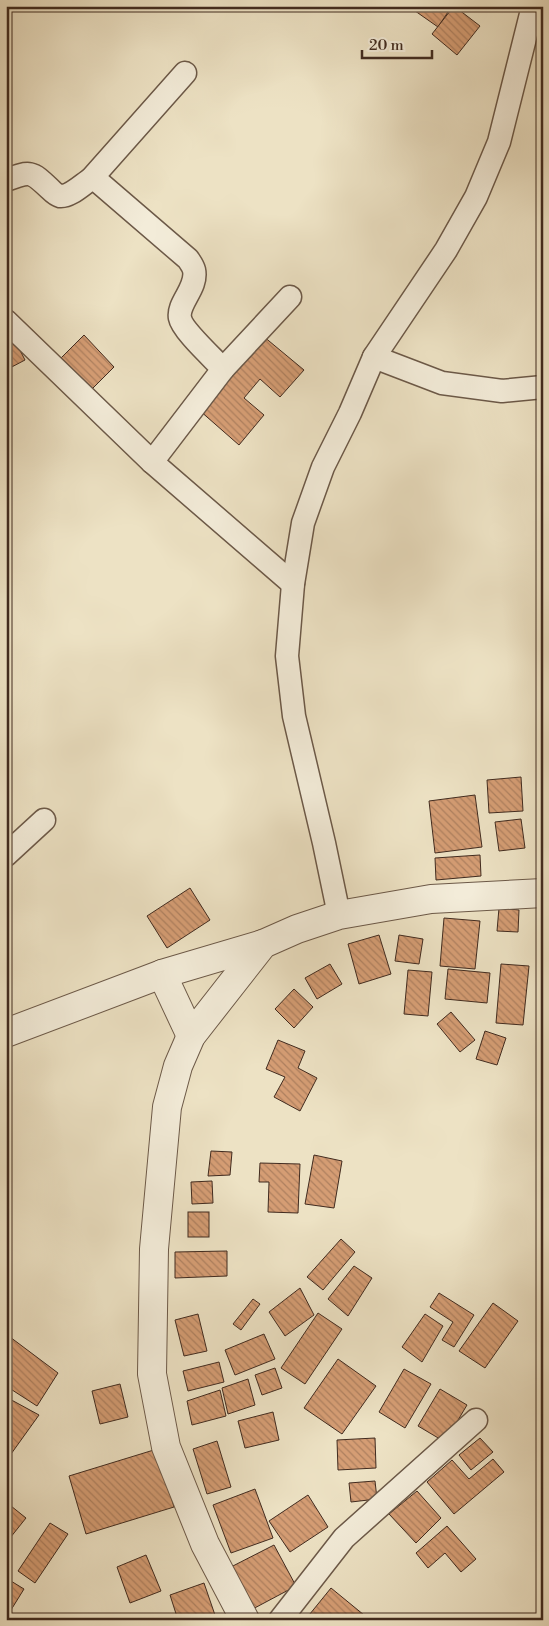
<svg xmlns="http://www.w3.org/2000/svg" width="549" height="1626" viewBox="0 0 549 1626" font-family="'Libre Bodoni',serif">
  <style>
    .building { fill: url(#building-back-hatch); stroke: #412b1f }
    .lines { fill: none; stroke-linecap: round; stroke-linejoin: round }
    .minor-casing { stroke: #6c5948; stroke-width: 25 }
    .tertiary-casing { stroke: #6c5948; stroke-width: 30 }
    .minor { stroke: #f3ecd9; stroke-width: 22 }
    .tertiary { stroke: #f3ecd9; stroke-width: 28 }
  </style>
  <defs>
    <pattern id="building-back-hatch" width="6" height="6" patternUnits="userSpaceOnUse" patternTransform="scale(1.25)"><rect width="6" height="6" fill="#d59d74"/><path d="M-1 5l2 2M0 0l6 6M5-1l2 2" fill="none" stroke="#ae805f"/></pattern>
  </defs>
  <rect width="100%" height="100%" fill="#ede2c4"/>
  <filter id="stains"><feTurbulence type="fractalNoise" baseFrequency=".004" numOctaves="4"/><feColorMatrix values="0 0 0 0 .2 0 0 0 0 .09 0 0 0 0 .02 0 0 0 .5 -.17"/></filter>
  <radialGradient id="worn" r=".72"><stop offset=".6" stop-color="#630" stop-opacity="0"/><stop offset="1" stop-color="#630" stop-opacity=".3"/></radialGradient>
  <g class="building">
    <polygon points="408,6 452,6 438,27"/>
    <polygon points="454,6 480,26 457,55 432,34"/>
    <polygon points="8,327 25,360 6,370 6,328"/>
    <polygon points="84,335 114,367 86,395 55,364"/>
    <polygon points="263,336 304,370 280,397 260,379 244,398 264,415 239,445 199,410"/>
    <polygon points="521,777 523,811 489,813 487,780"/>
    <polygon points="475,795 482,847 435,853 429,801"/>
    <polygon points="521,819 525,848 499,851 495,822"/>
    <polygon points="480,855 481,876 436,880 435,858"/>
    <polygon points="190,888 210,920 167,948 147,916"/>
    <polygon points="499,908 519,910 518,932 497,931"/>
    <polygon points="444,918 480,921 475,969 440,966"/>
    <polygon points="379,935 391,974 359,984 348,944"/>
    <polygon points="399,935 423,939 419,964 395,961"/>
    <polygon points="330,964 342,984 317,999 305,978"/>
    <polygon points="501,964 529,966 523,1025 496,1023"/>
    <polygon points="448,969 490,973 487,1003 445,999"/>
    <polygon points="408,970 432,972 428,1016 404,1014"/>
    <polygon points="294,989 313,1007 294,1028 275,1009"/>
    <polygon points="451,1012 475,1040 460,1052 437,1024"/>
    <polygon points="485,1031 506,1038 497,1065 476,1059"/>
    <polygon points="278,1040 305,1051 298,1068 317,1078 300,1111 274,1097 285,1077 266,1069"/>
    <polygon points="211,1151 232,1152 230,1175 208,1176"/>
    <polygon points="314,1155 342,1161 334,1208 305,1204"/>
    <polygon points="260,1163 300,1164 298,1213 268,1212 269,1182 259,1182"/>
    <polygon points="212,1181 213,1203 192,1204 191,1182"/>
    <rect x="188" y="1212" width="21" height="25"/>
    <polygon points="341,1239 355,1252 323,1290 307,1277"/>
    <polygon points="227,1251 227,1276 175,1278 175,1252"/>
    <polygon points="354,1266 372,1278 348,1316 328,1299"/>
    <polygon points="300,1288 314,1315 285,1336 269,1312"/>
    <polygon points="439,1293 474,1315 454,1347 442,1340 453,1322 430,1307"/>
    <polygon points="253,1299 260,1304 241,1330 233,1324"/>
    <polygon points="493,1303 518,1321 485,1368 459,1351"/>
    <polygon points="318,1313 342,1329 305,1384 281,1368"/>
    <polygon points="198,1314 207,1351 184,1356 175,1320"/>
    <polygon points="425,1314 443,1326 422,1362 402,1347"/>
    <polygon points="6,1334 58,1373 37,1406 6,1386"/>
    <polygon points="264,1334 275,1359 235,1375 225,1350"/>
    <polygon points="338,1359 376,1386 342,1434 304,1408"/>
    <polygon points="219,1362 224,1382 188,1391 183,1371"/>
    <polygon points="275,1368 282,1388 262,1395 255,1375"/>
    <polygon points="404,1369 431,1384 405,1428 379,1412"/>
    <polygon points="248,1379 255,1405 228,1414 222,1388"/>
    <polygon points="120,1384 128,1417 100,1424 92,1391"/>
    <polygon points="440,1389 467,1405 445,1442 418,1426"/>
    <polygon points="220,1390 226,1416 192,1425 187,1401"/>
    <polygon points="6,1397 39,1415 6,1461"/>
    <polygon points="273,1412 279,1440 245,1448 238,1421"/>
    <polygon points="375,1438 376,1468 338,1470 337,1440"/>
    <polygon points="480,1438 493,1452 471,1470 459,1455"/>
    <polygon points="217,1441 231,1487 207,1494 193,1449"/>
    <polygon points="157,1449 174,1507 86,1534 69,1476"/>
    <polygon points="493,1459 504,1472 454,1514 427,1482 452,1460 469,1479"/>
    <polygon points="375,1481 377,1499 351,1502 349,1483"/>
    <polygon points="255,1489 273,1538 231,1553 213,1505"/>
    <polygon points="417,1491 441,1518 416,1543 389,1514"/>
    <polygon points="308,1495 328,1527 290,1552 269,1521"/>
    <polygon points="6,1502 26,1518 6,1543"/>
    <polygon points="50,1523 68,1534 35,1583 18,1571"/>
    <polygon points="447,1526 476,1559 461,1572 445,1553 428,1568 416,1553"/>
    <polygon points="274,1545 296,1586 249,1611 227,1569"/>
    <polygon points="146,1555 161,1591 130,1603 117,1567"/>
    <polygon points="6,1578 24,1589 6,1618"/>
    <polygon points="204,1583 216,1618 178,1620 170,1595"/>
    <polygon points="331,1588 364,1615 360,1620 305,1620"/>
  </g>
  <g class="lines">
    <g class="minor-casing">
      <g id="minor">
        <polyline points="91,179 185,73"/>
        <path d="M6,180C31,171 31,171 50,189C53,192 56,195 60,196C70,197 83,184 91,179H95L188,259C190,262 193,266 194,270C198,288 177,303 180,318C182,330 214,359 223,369L152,462"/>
        <polyline points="6,321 152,462 293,584"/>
        <polyline points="374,357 442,383 502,391 543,387"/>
        <polyline points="223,369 290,297"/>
        <polyline points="6,855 44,820"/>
        <polyline points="339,915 324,843 294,716 287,656 293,584 303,523 323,467 350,413 374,357 446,250 476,197 499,142 533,6"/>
        <polyline points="280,1620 344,1538 476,1420"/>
      </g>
    </g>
    <g class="tertiary-casing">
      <g id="tertiary">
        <polyline points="162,974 191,1036"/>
        <polyline points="6,1033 162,974 263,944"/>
        <polyline points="245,1620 205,1544 166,1447 152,1374 154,1249 167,1107 178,1066 191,1036 263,944 297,929 339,915 431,899 543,893"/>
      </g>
    </g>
    <use href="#minor" class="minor"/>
    <use href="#tertiary" class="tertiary"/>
  </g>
  <rect width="549" height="1626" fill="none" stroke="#ede2c4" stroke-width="25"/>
  <rect x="8" y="8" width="534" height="1611" fill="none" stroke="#412b1f" stroke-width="2.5"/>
  <rect x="12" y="12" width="524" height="1601" fill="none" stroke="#412b1f"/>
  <path d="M362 50v8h70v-8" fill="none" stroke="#412b1f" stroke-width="2.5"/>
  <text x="369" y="50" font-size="15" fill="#412b1f" stroke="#f3ecd9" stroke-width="4" paint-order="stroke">20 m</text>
  <rect width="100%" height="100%" filter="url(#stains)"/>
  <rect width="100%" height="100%" fill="url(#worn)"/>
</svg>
